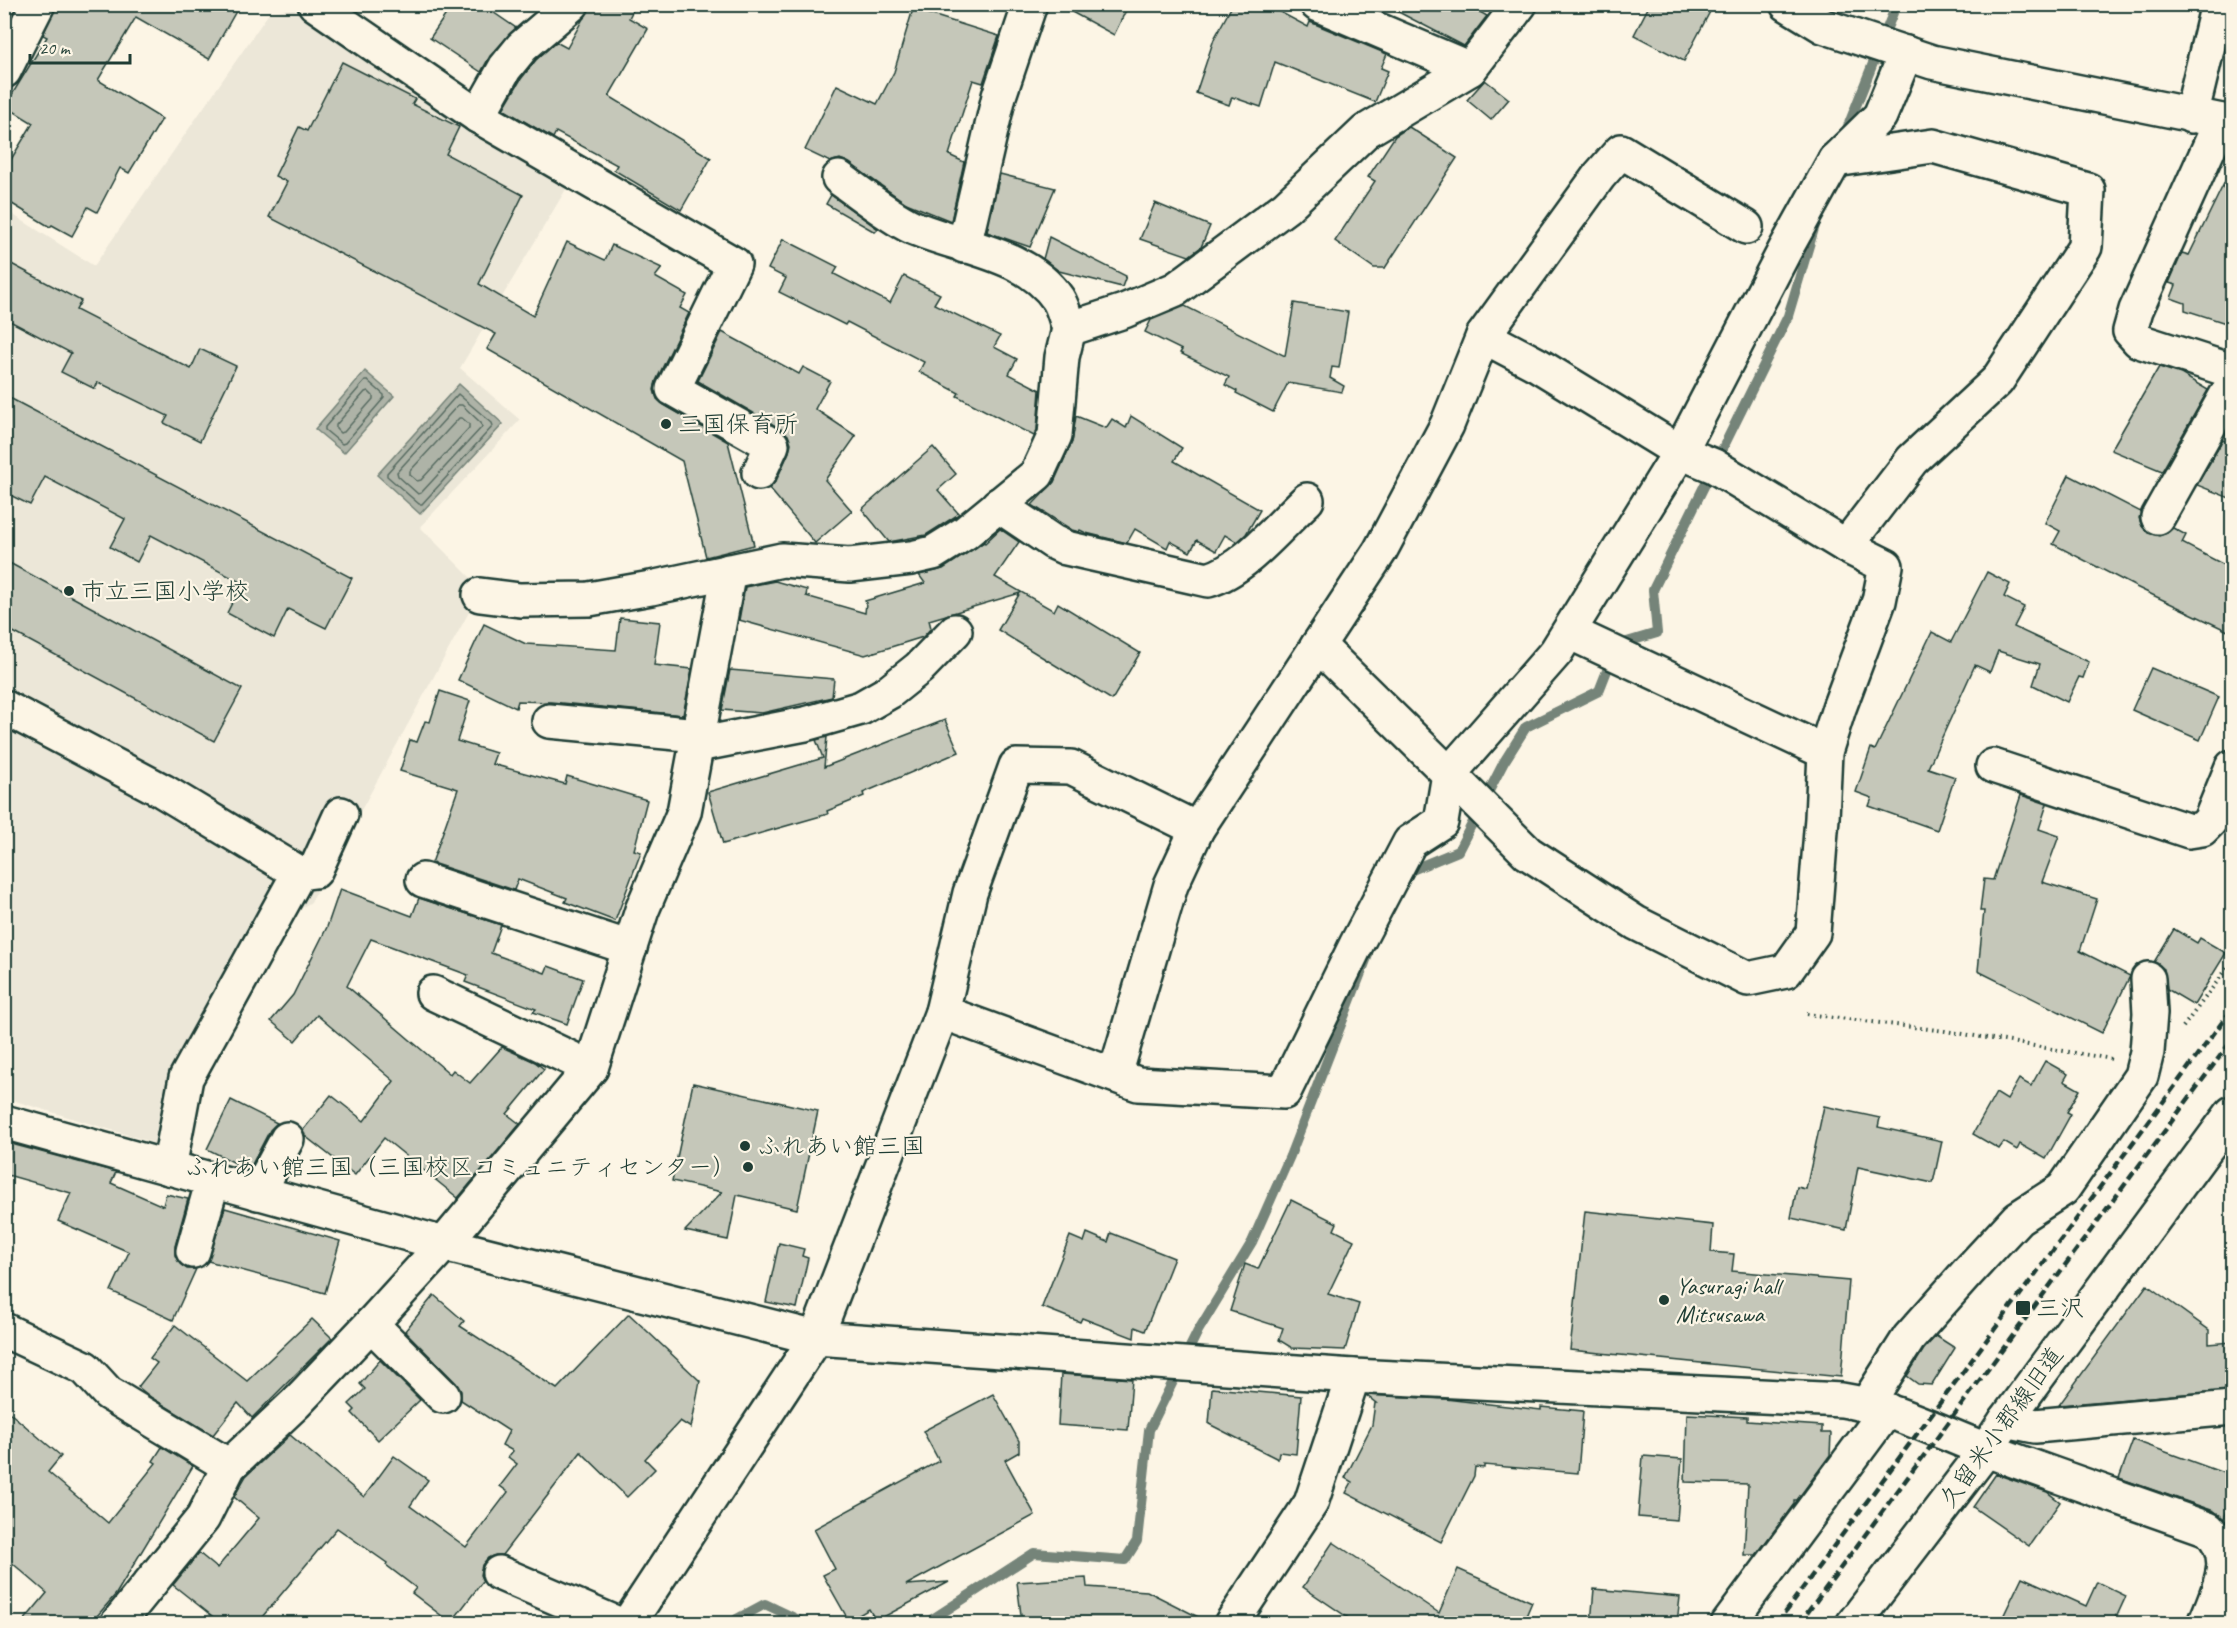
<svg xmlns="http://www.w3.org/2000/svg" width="2237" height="1628" viewBox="0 0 2237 1628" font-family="Caveat,'Klee One',sans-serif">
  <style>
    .built { fill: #ece7d8 }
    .water { fill: #aeb3a7; stroke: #758479; stroke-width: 1.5 }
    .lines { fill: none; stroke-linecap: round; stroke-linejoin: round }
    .shore { stroke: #586c62; stroke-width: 1.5 }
    .stream { stroke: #758479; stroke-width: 10 }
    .building { fill: #c5c7b9; stroke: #1f3d34; stroke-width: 1.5 }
    .minor-casing { stroke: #1f3d34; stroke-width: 38 }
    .path { stroke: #1f3d34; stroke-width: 4; stroke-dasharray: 1.5 4.5; stroke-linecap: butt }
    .minor { stroke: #fcf5e5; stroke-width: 33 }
    .rail { stroke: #1f3d34; stroke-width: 4.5; stroke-dasharray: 9 4.5; stroke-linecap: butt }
    .poi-dot { fill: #1f3d34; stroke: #fcf5e5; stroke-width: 2 }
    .labels { text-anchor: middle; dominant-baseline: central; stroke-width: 4.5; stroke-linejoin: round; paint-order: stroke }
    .poi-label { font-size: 24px; fill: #1f3d34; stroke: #fcf5e5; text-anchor: start }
    .street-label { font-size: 24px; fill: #1f3d34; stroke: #fcf5e5 }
  </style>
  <rect width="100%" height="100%" fill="#fcf5e5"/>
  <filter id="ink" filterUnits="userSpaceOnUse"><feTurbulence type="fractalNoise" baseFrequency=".0167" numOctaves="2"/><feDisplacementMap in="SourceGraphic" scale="12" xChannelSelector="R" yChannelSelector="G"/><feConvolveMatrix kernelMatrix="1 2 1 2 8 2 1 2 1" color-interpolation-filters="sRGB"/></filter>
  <g filter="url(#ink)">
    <polygon class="built" points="292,8 391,76 569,184 460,368 520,420 420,527 476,583 474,603 311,902 297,911 202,1086 196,1110 188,1153 5,1098 4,209 94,266 269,13"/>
    <g class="water">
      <polygon points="365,371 394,396 344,453 315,429"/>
      <polygon points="459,384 503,424 420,514 377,475"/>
    </g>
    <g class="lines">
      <g class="shore">
        <polygon points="365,381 368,381 384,395 384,398 345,443 342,444 325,430 325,427"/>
        <polygon points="368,391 373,396 373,399 344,432 340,433 336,429 336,425 365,392"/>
        <polygon points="458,394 492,423 493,426 422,504 419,504 387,476 387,473"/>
        <polygon points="458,405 462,405 481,423 482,427 421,493 418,494 398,476 397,472"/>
        <polygon points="459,418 462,418 469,424 469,428 421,480 417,481 410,475 410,471"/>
      </g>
      <g class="stream">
        <polyline points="1844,136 1893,13 1894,4"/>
        <polyline points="1402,874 1458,851 1504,762 1526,727 1599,691 1617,645 1657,633 1653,590 1788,316 1816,222"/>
        <polyline points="734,1624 737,1619 765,1604 807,1624"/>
        <polyline points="925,1624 1034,1553 1125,1560 1137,1541 1149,1430 1198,1331 1252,1242 1290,1156 1368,955"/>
      </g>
    </g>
    <g class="building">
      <polygon points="56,4 240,4 209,59 136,17 98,80 162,119 129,173 120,168 97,212 88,207 72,236 52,225 50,227 4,199 4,171 33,123 5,106 47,37 43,35"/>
      <polygon points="453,4 481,4 516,28 490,56 481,72 430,38"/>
      <polygon points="591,4 636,4 629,18 648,29 609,96 711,158 681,210 614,170 617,165 556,132 553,138 503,109 521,79 536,60 556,42 567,48"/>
      <polygon points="1057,4 1129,4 1114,35"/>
      <polygon points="1233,4 1265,4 1308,27 1310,22 1387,54 1381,68 1388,71 1375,102 1275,62 1261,107 1232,97 1229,105 1196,93 1214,39"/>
      <polygon points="1383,4 1466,4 1487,16 1464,46"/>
      <polygon points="1650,4 1714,4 1684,61 1634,35"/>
      <polygon points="913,9 999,36 983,83 973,80 949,155 964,162 951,221 906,203 849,163 840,159 830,162 805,150 837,85 877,104 894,72"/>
      <polygon points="342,62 415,99 412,104 459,127 446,154 523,195 479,284 533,316 567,242 605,260 612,245 662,268 655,277 687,295 680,308 689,313 656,381 654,390 657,399 664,405 728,442 754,545 706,557 682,461 487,349 496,334 269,217 287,182 275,176 299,127 307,131"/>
      <polygon points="1485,80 1509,99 1491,120 1467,100"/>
      <polygon points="1409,127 1457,158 1385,268 1374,268 1335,241 1375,181 1368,177 1395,136"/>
      <polygon points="2232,167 2232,325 2185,310 2185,303 2171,298 2176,285 2169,283 2182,253 2189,255"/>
      <polygon points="1000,174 1055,188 1030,247 987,232"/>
      <polygon points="831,195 878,229 875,232 826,204"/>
      <polygon points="1155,203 1210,226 1201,247 1189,256 1140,239"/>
      <polygon points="1049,237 1126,276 1122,287 1059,271 1043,259"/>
      <polygon points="783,239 838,267 834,274 890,303 904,276 940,294 934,304 1000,336 994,347 1017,359 1009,374 1040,390 1037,430 1034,436 957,396 959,393 919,372 924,362 847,322 845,325 779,292 786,278 768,269"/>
      <polygon points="4,260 81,301 76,310 191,369 200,349 236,366 200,441 164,423 168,416 98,382 95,389 61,372 71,353 4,318"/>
      <polygon points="1294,303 1348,312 1339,368 1332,367 1330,378 1344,386 1342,392 1288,383 1273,412 1236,393 1237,391 1225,385 1229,377 1180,353 1182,350 1145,332 1151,320 1185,306 1285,356"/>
      <polygon points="722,332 799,374 803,367 830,381 815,409 856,436 825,480 852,511 815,543 769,488 776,481 789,452 791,443 788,435 781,429 698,381"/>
      <polygon points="2159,367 2181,374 2208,390 2162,471 2111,450"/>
      <polygon points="4,395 352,578 326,628 288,609 274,638 227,613 242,583 151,535 137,562 110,547 125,519 45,477 30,505 4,492"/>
      <polygon points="1076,416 1106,428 1112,419 1126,428 1131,416 1182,448 1174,461 1260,510 1246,534 1237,542 1225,535 1216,551 1197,540 1190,552 1170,541 1167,548 1135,529 1127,543 1086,533 1080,530 1079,532 1072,530 1032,505 1054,482 1072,442"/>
      <polygon points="2223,440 2232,444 2232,499 2197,485"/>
      <polygon points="933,447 956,474 938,490 959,514 926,535 889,542 862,509"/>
      <polygon points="2069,475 2141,512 2139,518 2142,526 2148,533 2159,536 2167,533 2173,528 2186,535 2182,543 2232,569 2232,633 2136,587 2053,544 2060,531 2045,523"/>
      <polygon points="1000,529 1019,542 995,577 1054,611 1058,603 1140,653 1112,700 998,630 1020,593 929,620 931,628 923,637 865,655 739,620 745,587 775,581 807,590 806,596 865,613 866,603 865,601 925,583 919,575 943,569 984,542 985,543"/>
      <polygon points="4,560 242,689 214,741 4,627"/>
      <polygon points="1987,572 2010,584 2004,597 2024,607 2014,627 2089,662 2083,678 2079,677 2067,702 2033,685 2040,664 1998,651 1990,672 1975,665 1928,768 1955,777 1937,830 1869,806 1872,798 1856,792 1871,748 1875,750 1932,632 1951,642"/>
      <polygon points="620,618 660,622 654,665 692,669 683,715 551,702 518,701 516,708 458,680 484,624 526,644 616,650"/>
      <polygon points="2151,668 2219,697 2200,740 2132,710"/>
      <polygon points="730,670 834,679 832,697 762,713 722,710"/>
      <polygon points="440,691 470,701 457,741 496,753 492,764 565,784 567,776 647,800 634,850 641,852 615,921 565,902 567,898 518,879 514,890 432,863 458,789 400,771 410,740 417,742 425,721 430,722"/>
      <polygon points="945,720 959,752 863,793 864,796 827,811 828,814 723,844 708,792 823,758 816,740 827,737 824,767"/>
      <polygon points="2021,795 2047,804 2039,829 2059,836 2042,882 2097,899 2080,951 2130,976 2102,1033 1978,971 1984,911 1980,911 1984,879 1993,880"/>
      <polygon points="340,889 412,916 419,898 501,925 491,953 545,973 548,966 583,979 567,1024 533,1012 536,1009 465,982 468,975 371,939 347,986 450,1074 453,1070 470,1083 502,1047 535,1062 544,1069 507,1114 520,1124 458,1198 384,1138 355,1175 305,1136 303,1130 331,1095 364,1121 394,1081 317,1015 295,1041 271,1021 293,995 327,927"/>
      <polygon points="2174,929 2197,943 2200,938 2226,953 2194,1005 2167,989 2164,969 2154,962"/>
      <polygon points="2045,1061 2068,1074 2064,1081 2080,1090 2067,1112 2071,1114 2046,1159 2020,1144 2017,1150 2004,1142 1999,1149 1973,1134 1996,1093 2007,1100 2019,1079 2031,1086"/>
      <polygon points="693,1083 818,1111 797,1209 737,1195 728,1240 685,1231 722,1192 672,1181"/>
      <polygon points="231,1100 277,1123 270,1130 249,1170 207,1149"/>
      <polygon points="1824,1106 1880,1118 1878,1127 1942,1141 1933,1183 1858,1167 1846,1230 1791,1218 1797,1187 1806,1189"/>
      <polygon points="4,1142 116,1172 111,1183 163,1206 166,1194 188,1199 175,1246 175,1255 180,1264 187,1269 196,1269 173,1320 111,1291 129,1252 58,1221 71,1193 4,1174"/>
      <polygon points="1291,1200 1337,1223 1334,1230 1354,1240 1328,1294 1359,1304 1345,1350 1292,1348 1279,1340 1283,1328 1230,1311 1245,1264 1258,1269"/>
      <polygon points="225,1208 340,1241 325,1293 208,1261"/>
      <polygon points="1585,1211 1713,1225 1711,1252 1734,1254 1732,1271 1849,1281 1841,1377 1570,1350"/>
      <polygon points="1087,1233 1108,1242 1111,1233 1174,1258 1145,1331 1135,1327 1134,1338 1082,1318 1080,1322 1042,1307 1070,1236 1084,1242"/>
      <polygon points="779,1243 804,1249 802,1256 808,1258 797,1308 766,1302"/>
      <polygon points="2147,1285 2209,1330 2209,1344 2232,1342 2232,1390 2059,1405"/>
      <polygon points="434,1295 464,1321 460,1326 557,1389 629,1314 700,1381 691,1428 680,1421 645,1459 655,1469 627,1497 581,1452 502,1555 496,1555 488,1558 482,1565 480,1575 483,1581 451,1623 412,1593 416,1588 386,1565 387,1563 337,1528 257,1623 221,1623 173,1585 199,1553 217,1568 259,1518 234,1497 246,1476 290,1435 364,1497 394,1456 428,1480 410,1506 466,1547 508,1492 500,1486 517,1464 508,1457 513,1451 502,1445 509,1431 461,1400 461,1391 456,1383 405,1331"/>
      <polygon points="312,1319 332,1338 252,1418 238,1403 213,1435 152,1398 138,1387 157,1363 150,1358 175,1325 247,1381"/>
      <polygon points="1936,1336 1955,1348 1932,1385 1918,1384 1907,1376 1924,1349"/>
      <polygon points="380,1360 420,1400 378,1440 352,1413 355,1410 349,1404 365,1389 360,1384"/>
      <polygon points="1061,1374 1132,1379 1128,1430 1058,1425"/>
      <polygon points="1212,1388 1301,1396 1296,1454 1279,1452 1278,1459 1209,1424"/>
      <polygon points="993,1394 1019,1441 1019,1452 1005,1460 1035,1515 906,1585 949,1582 876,1621 869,1609 849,1621 823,1575 835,1569 814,1529 939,1461 923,1431"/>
      <polygon points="1366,1395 1445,1399 1541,1410 1541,1407 1583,1411 1578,1473 1484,1465 1484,1468 1475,1467 1474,1476 1441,1542 1346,1493 1352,1482 1345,1478 1372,1425 1375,1403 1376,1403"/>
      <polygon points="4,1408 61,1456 48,1472 108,1523 156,1463 153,1461 162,1447 193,1466 116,1594 91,1623 22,1623 47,1593 4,1556"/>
      <polygon points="1687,1414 1747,1417 1747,1421 1822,1426 1822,1433 1831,1433 1830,1455 1797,1500 1794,1500 1794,1504 1756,1555 1744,1555 1748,1484 1685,1482"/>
      <polygon points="2133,1440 2232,1476 2232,1496 2224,1519 2214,1511 2119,1478"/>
      <polygon points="1643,1456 1682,1459 1677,1520 1638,1517"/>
      <polygon points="1996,1474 2047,1492 2060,1502 2029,1546 1973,1507"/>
      <polygon points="1333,1542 1439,1613 1458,1569 1532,1602 1523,1623 1356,1623 1303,1587"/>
      <polygon points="2022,1577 2086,1606 2097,1582 2126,1596 2115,1620 2123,1623 2000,1623"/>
      <polygon points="1086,1578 1087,1587 1147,1591 1210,1623 1022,1623 1017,1582"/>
      <polygon points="1594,1589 1680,1597 1677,1623 1591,1623"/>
    </g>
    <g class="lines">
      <g class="minor-casing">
        <g id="minor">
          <polyline points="315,4 478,116 734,264 673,389 772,445 759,473"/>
          <polyline points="1317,4 1470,69"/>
          <polyline points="1787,4 1823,26 1932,62 2232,123"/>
          <polyline points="4,71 38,4"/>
          <polyline points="478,116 505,68 522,47 572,4"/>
          <polyline points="2191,116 2218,4"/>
          <polyline points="2221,121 2136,310 2130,331 2139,341 2232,371"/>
          <path d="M839,178C860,193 890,217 912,227C960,248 1026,252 1058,299C1063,307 1066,319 1069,329"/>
          <polyline points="964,246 999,96 1030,4"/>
          <polyline points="1483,336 1538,365 1680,452 1714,466 1846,546"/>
          <path d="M998,505L1053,542L1066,548L1208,580C1244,570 1279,526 1307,500"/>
          <polyline points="2158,517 2232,385"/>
          <polyline points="480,595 520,600 589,599 651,588 782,560 850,565 911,558 933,553 965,533 1037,474 1055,435 1062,357 1069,329 1124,311 1176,289 1286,207 1366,131 1470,69 1520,4"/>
          <polyline points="1569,632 1825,752"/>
          <polyline points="1318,645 1449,774 1556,652 1680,452 1785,250 1835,160"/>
          <polyline points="4,707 163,791 299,873"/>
          <polyline points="549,721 698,735"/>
          <polyline points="697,745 805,724 861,708 889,692 919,668 955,631"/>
          <polyline points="1993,766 2189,831 2202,829 2210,821 2232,767"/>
          <polyline points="423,880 630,948"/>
          <polyline points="433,993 591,1068"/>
          <polyline points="942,1012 970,893 1016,766 1071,767 1197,829"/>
          <polyline points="1115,1075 1171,885 1197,829 1380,551 1447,425 1483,336 1599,176 1621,151 1746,227"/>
          <path d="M4,1122L444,1244L816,1338L1353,1376L1842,1400C1893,1408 1937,1431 1984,1449C2058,1477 2133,1502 2208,1529C2237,1556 2220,1586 2205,1624"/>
          <polyline points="169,1168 186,1078 299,873 315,871 341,814"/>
          <polyline points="258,1193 287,1139"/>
          <polyline points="193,1251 213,1180"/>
          <polyline points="371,1324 443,1396"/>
          <polyline points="4,1330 85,1368 108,1393 229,1466"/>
          <polyline points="1867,1404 1909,1338 1967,1273 2018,1218 2063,1189 2141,1076 2147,1052 2150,1013 2148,979"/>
          <polyline points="2006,1420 2035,1426 2232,1408"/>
          <polyline points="499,1573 618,1624"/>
          <polyline points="117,1624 203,1518 229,1466 296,1403 371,1324 444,1244 591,1068 642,910 684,812 729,571"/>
          <polyline points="628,1624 816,1338 942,1012 1138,1084 1284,1092 1356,945 1410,842 1441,822 1449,774 1528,853 1636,923 1748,979 1786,971 1813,933 1822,818 1825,752 1839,708 1879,601 1886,566 1846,546 1912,460 1997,381 2085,247 2088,190 1933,146 1835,160 1880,116 1906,53"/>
          <polyline points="1231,1624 1311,1503 1353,1376"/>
          <polyline points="1728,1624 1887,1410"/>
          <polyline points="1853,1624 1986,1450 2006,1420 2232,1113"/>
        </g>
      </g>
      <g class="path">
        <polyline points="1807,1014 1945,1031 2112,1059"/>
        <polyline points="2183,1027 2232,962"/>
      </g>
      <use href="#minor" class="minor"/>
      <g class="rail">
        <polyline points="1776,1624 2232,1009"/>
        <polyline points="1799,1624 2232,1040"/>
      </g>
    </g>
  </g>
  <g class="poi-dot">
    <circle cx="666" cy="424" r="6"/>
    <circle cx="69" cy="591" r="6"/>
    <circle cx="745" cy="1146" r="6"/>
    <circle cx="748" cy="1167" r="6"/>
    <circle cx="1664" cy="1300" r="6"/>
    <rect x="2015" y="1300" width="16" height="16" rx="3"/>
  </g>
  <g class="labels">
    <g class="poi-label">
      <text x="678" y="424">三国保育所</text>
      <text x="81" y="591">市立三国小学校</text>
      <text x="757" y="1146">ふれあい館三国</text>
      <text x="736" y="1167" text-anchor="end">ふれあい館三国（三国校区コミュニティセンター）</text>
      <text x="1676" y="1286">Yasuragi hall<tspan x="1676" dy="28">Mitsusawa</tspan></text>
      <text x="2036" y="1308">三沢</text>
    </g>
    <g class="street-label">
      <text transform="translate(2001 1427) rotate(-54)">久留米小郡線旧道</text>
    </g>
  </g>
  <rect width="2237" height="1628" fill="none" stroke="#fcf5e5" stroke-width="24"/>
  <rect x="12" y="12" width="2213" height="1604" fill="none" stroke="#1f3d34" stroke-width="2" filter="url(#ink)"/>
  <path d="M30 54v9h100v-9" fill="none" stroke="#1f3d34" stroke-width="3"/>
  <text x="39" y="54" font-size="18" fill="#1f3d34" stroke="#fcf5e5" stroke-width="4.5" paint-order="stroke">20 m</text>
</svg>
